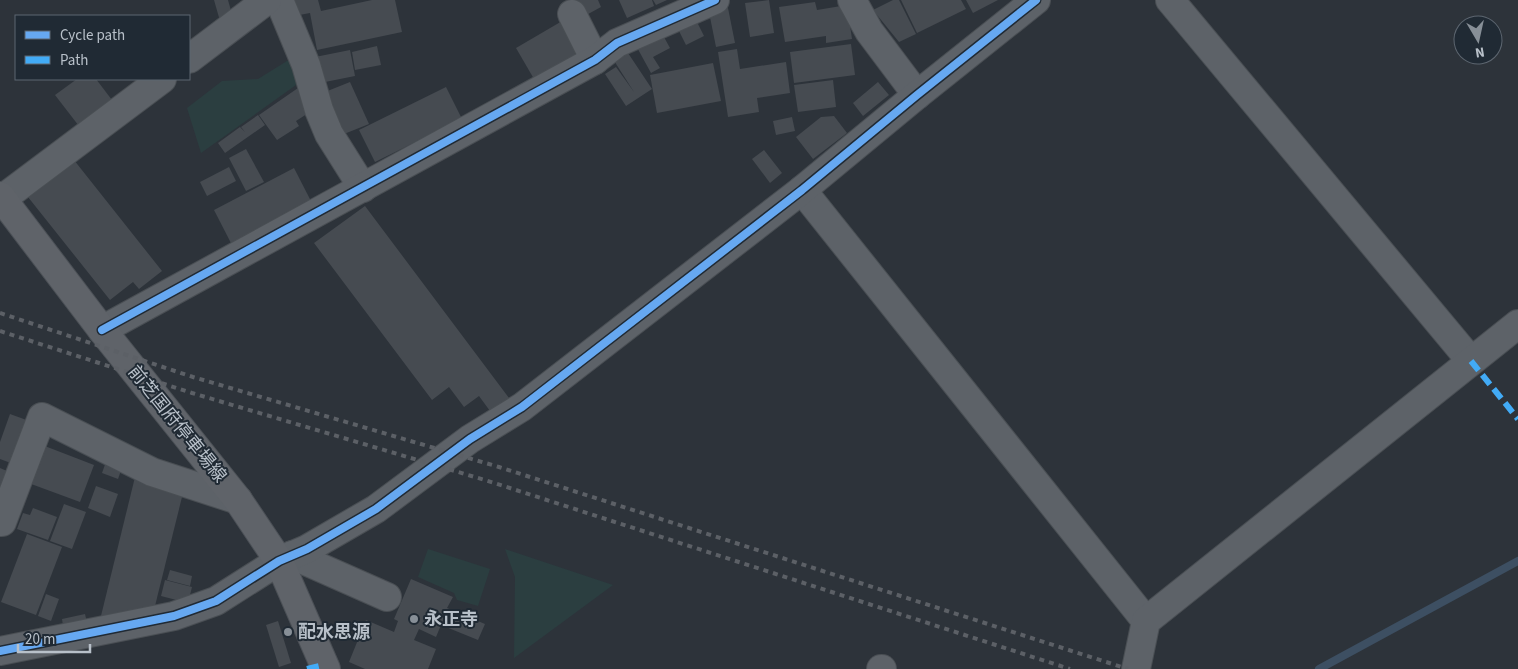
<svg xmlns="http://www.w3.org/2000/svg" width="1518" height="669" viewBox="0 0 1518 669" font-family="'Source Sans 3','Noto Sans JP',sans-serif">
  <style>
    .green { fill: #2b3e40 }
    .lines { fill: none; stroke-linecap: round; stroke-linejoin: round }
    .stream { stroke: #3d4f62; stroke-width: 8 }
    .building { fill: #464b51 }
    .minor-casing { stroke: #4a4f54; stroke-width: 30 }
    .major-casing { stroke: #4b5056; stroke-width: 30 }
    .minor { stroke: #5d6268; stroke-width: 28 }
    .major { stroke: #5f6369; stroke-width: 28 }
    .rail { stroke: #5c6066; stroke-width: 4; stroke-dasharray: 5 5; stroke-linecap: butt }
    .quiet { stroke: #42abf6; stroke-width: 6; stroke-dasharray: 12 6; stroke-linecap: butt }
    .cycleway-casing { stroke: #202a34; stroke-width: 11 }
    .cycleway { stroke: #66a8f1; stroke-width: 8 }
    .poi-dot { fill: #878f97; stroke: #202a34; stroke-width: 2 }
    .labels { text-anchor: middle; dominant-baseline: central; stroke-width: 4; stroke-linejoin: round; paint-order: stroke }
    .street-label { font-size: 18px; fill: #b8c0c9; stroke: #202a34 }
    .poi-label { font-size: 18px; font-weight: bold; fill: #b8c0c9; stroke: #202a34; text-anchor: start }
  </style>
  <rect width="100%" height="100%" fill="#2d333a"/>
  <g class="green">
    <polygon points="295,56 303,80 201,153 187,108 222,81 258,79"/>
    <polygon points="428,549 490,569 478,606 457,600 454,593 418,577"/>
    <polygon points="505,549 613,585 514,658 515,577"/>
  </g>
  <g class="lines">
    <polyline class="stream" points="1319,669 1518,561"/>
  </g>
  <g class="building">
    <polygon points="214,0 228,0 233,18 220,21"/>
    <polygon points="290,0 318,0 321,11 372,0 395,0 402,32 317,50 310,13 294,16"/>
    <polygon points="569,0 598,0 601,7 579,19"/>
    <polygon points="619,0 652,0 654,6 627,18"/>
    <polygon points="653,0 667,0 656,5"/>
    <polygon points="769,0 774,33 750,37 745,3"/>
    <polygon points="893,0 899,0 916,34 899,42 873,10"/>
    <polygon points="901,0 961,0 966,9 917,33"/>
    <polygon points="966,0 998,0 973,13"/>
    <polygon points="815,2 817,10 847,5 852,39 826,43 826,36 785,42 779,7"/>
    <polygon points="728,8 735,43 716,47 709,12"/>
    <polygon points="569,17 587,48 534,79 516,48"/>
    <polygon points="697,22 704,36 686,45 679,31"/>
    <polygon points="659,28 670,48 653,57 660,68 651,73 634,42"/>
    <polygon points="851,44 855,75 794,83 790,52"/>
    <polygon points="377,46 381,65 355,70 352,52"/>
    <polygon points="624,47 652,89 626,106 605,74 616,67 634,92 611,56"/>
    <polygon points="737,49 740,69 786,62 790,93 757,98 759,112 728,117 718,52"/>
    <polygon points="350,50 355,76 320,83 315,57"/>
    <polygon points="713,63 721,101 657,113 650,75"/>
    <polygon points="77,79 96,79 115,104 82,130 55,95"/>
    <polygon points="833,80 836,107 798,112 794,85"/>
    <polygon points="350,82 369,124 344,134 325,92"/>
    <polygon points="878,82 889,95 863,116 853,103"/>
    <polygon points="446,87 462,119 375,162 359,130"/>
    <polygon points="298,88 313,110 296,121 299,126 277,140 259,115"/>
    <polygon points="258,115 265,125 225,153 218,143 240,127 245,132 241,127"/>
    <polygon points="834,116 847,133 813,159 796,137 821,117"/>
    <polygon points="792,117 795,131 776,135 773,121"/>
    <polygon points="246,149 264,182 246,191 229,158"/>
    <polygon points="764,150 782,173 770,183 752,159"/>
    <polygon points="70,155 162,271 139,289 133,282 110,300 24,192"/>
    <polygon points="229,167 236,181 207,196 200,182"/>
    <polygon points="294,168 313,205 233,247 214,210"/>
    <polygon points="365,206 509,398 490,411 479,396 464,407 449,387 432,400 314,243"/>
    <polygon points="10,414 32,422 16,465 0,459 0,442"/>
    <polygon points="37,443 94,465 80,502 23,481"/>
    <polygon points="108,456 124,462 118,479 102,473"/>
    <polygon points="0,468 14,474 0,512"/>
    <polygon points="135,477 184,489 154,610 100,620"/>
    <polygon points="96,486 118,494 110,517 88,508"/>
    <polygon points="64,504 86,512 72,549 50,541"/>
    <polygon points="33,508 57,517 48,540 17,529 23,513 30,515"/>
    <polygon points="27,534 62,547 36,615 1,602"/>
    <polygon points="170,570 192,576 190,586 167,580"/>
    <polygon points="411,579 453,597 447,608 485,624 478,640 441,625 436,637 419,629 414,640 436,649 428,669 365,669 349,662 366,620 394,632 398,621 394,619"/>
    <polygon points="165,580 192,587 188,603 161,596"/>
    <polygon points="46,594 59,599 51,621 38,616"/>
    <polygon points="85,614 88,627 64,632 62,619"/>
    <polygon points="278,621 291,663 279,667 266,625"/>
  </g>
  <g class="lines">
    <g class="minor-casing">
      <g id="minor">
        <polyline points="279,0 306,65 319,110 329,134 363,188"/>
        <polyline points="852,0 869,31 917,95"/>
        <polyline points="1170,0 1471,361"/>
        <polyline points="572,14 595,60"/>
        <polyline points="189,59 267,0"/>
        <polyline points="802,190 1146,621"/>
        <polyline points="2,199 162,79"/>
        <polyline points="102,330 595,60 617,43 715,0"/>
        <polyline points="0,521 2,522 42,417 152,472 238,500"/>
        <polyline points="292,555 387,597"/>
        <polyline points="0,651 174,616 216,601 279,561 307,549 376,509 470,439 522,407 802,190 917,95 1036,0"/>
        <polyline points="881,669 882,669"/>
        <polyline points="1136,669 1146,621 1518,324"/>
      </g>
    </g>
    <g class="major-casing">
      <polyline id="major" points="0,196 102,330 238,500 279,561 326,669"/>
    </g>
    <use href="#minor" class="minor"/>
    <use href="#major" class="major"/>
    <g class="rail">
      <polyline points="0,313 193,377 499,467 1128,669"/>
      <polyline points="0,331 192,393 485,480 1070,669"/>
    </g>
    <g class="quiet">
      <polyline points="1471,361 1518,419"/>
      <polyline points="307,669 324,665"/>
    </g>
    <g class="cycleway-casing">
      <g id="cycleway">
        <polyline points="102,330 595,60 617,43 715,0"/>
        <polyline points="0,651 174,616 216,601 279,561 307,549 376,509 470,439 522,407 802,190 917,95 1036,0"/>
      </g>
    </g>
    <use href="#cycleway" class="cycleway"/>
  </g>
  <g class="poi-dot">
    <circle cx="414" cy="619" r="5"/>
    <circle cx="288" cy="632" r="5"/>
  </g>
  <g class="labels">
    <g class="street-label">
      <text transform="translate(177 424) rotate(51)">前芝国府停車場線</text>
    </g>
    <g class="poi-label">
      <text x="424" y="619">永正寺</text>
      <text x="298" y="632">配水思源</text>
    </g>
  </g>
  <rect x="15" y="15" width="175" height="65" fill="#202a34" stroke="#5d6670"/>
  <rect x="25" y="31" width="25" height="8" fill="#66a8f1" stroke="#5d6670"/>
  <text x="60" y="40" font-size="15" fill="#b8c0c9">Cycle path</text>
  <rect x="25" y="56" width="25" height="8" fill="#42abf6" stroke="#5d6670"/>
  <text x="60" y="65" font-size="15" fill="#b8c0c9">Path</text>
  <g transform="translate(1478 40) rotate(171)"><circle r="24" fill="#202a34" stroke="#5d6670"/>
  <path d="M0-4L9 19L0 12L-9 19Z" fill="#878f97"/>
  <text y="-8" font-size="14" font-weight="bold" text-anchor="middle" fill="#b8c0c9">N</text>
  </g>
  <path d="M18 644v8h72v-8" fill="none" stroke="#b8c0c9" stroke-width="2.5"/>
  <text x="25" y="644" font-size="15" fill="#b8c0c9" stroke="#202a34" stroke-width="4" paint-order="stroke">20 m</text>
</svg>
